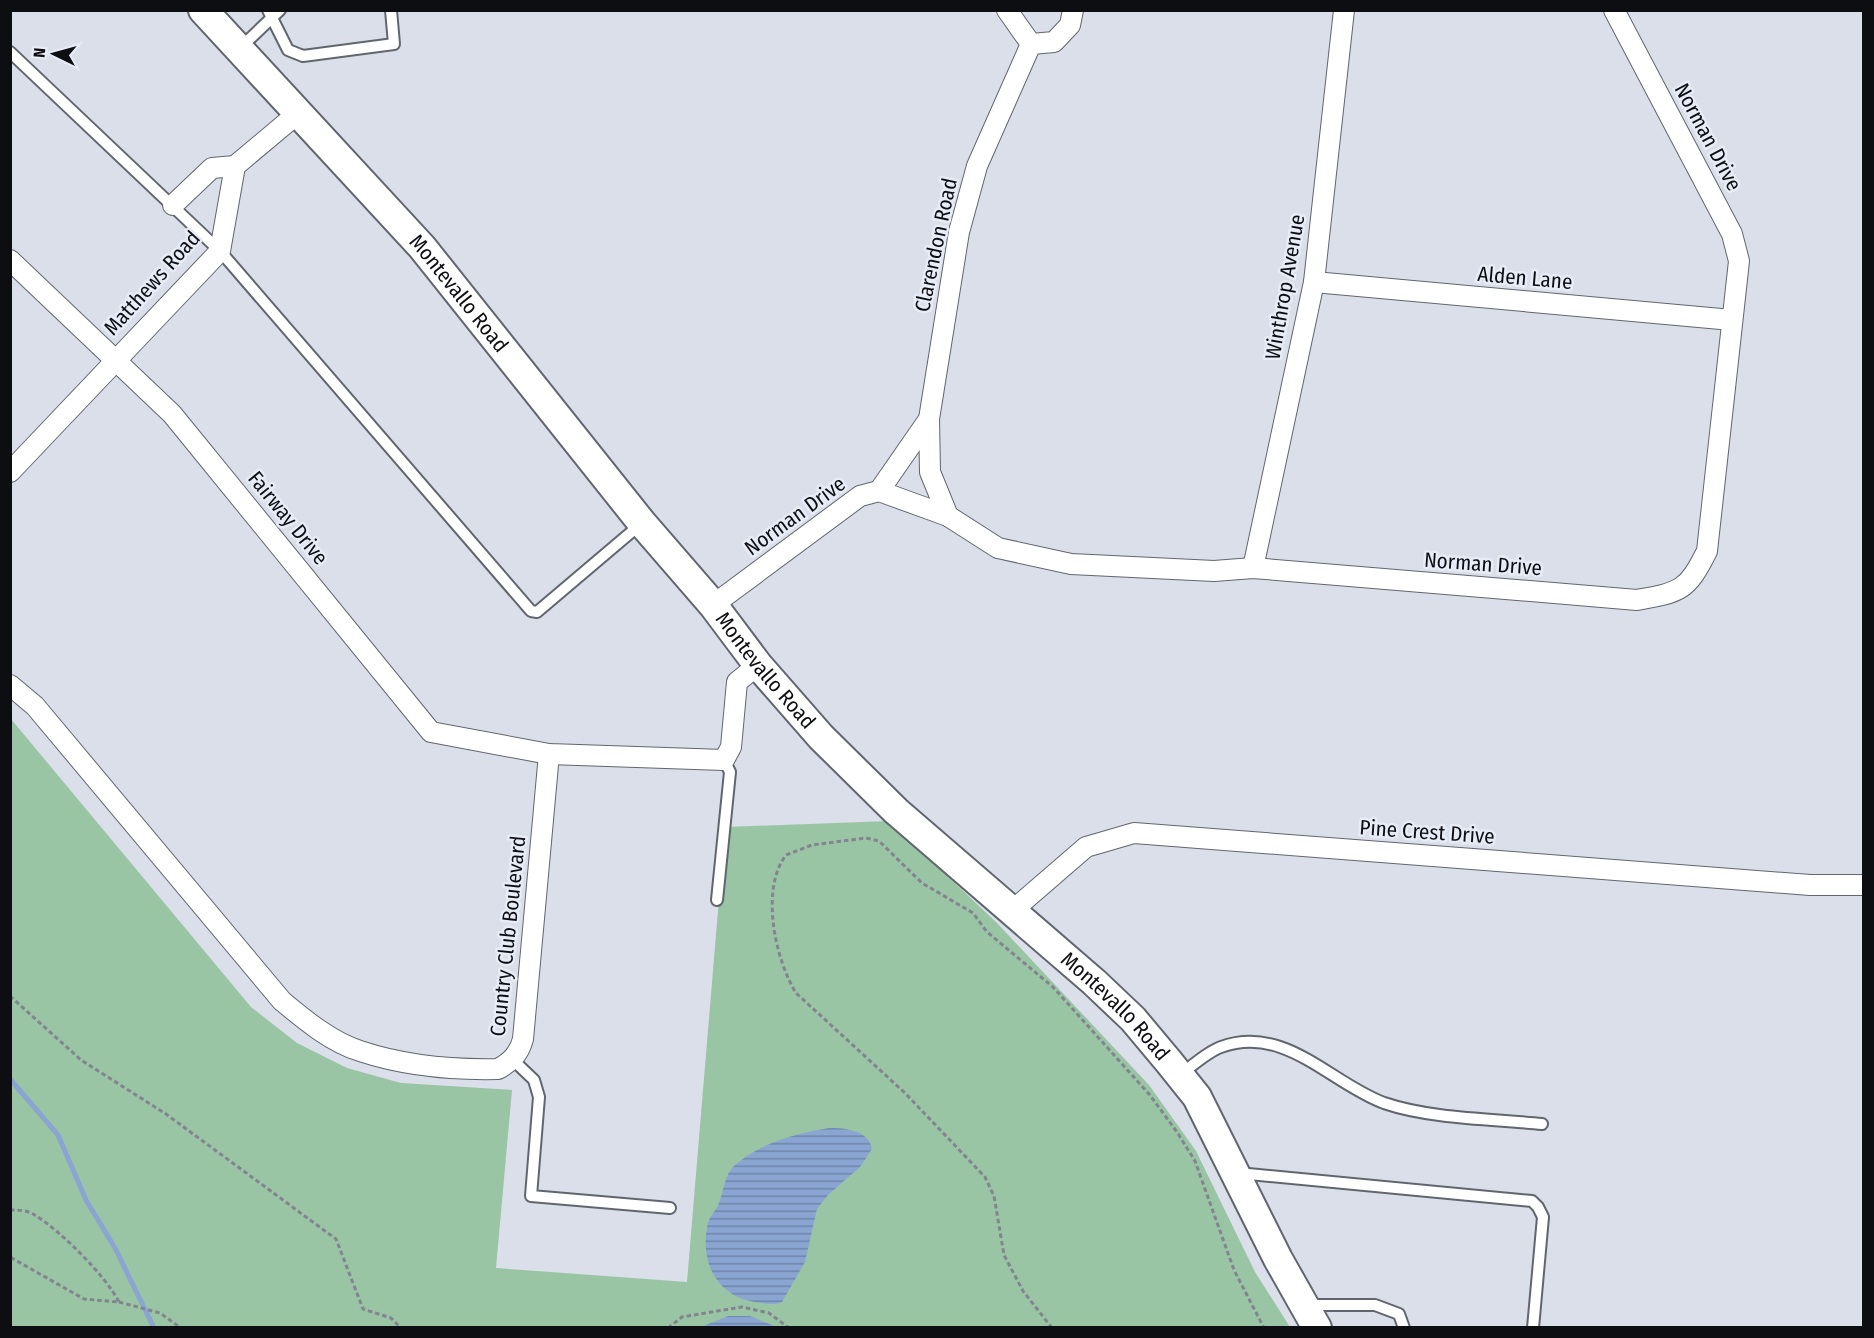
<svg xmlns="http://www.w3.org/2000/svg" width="1874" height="1338" viewBox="0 0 1874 1338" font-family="'Fira Sans Condensed',sans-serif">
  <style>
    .green { fill: #99c5a5 }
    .water { fill: url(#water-rules) }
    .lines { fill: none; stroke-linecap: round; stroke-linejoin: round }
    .stream { stroke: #8ba5d3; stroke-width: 5 }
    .service-casing { stroke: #61666e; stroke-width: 14 }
    .minor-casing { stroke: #61666e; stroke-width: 22 }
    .secondary-casing { stroke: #61666e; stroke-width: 32 }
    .path { stroke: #82858d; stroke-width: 3; stroke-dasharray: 4.5 3; stroke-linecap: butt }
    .service { stroke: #fff; stroke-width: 10 }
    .minor { stroke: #fff; stroke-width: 20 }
    .secondary { stroke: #fff; stroke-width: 28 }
    .labels { text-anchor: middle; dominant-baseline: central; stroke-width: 5; stroke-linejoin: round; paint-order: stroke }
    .street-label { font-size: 21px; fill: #0d0e12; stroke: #e7ecf6 }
  </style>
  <defs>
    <pattern id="water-rules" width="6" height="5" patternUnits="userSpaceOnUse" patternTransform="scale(1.5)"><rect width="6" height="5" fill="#8ba5d3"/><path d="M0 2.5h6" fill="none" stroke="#7085aa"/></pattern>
  </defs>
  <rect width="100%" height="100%" fill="#dadfe9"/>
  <polygon class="green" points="11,719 251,1007 297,1043 347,1068 401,1083 512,1090 496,1268 687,1282 725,827 889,821 997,923 1149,1085 1196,1151 1255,1272 1290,1327 11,1328"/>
  <g class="water">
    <path d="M829,1128C845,1128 869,1130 872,1149L860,1167L828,1195L817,1209L805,1262L782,1302C774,1306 764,1303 755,1302C716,1296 699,1261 708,1223C710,1215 717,1210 719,1203C724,1190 724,1175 735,1165C760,1143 797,1133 829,1128Z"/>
    <polygon points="728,1316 750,1316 777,1327 701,1327"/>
  </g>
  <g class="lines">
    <polyline class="stream" points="10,1079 58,1135 86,1200 115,1248 154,1328"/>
    <g class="service-casing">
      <g id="service">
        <polyline points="268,10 288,50 303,56 394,44 391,10"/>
        <polyline points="239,49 280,10"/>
        <polyline points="10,52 220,251 531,611 537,612 642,523"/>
        <polyline points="717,900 730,772 724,760"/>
        <polyline points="512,1059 534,1080 539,1097 531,1196 670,1208"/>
        <path d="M1180,1075C1192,1066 1207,1052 1221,1047C1285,1024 1330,1083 1384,1103C1431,1119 1493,1119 1542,1124"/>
        <polyline points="1238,1173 1532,1201 1538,1207 1543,1217 1533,1328"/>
        <polyline points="1308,1305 1375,1305 1399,1314 1404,1328"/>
      </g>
    </g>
    <g class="minor-casing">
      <g id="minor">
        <polyline points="1007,10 1031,44"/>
        <polyline points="1031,44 1054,42 1070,25 1073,10"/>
        <polyline points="173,205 212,168 235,166"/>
        <polyline points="10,260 172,414 431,732 549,754 724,760 731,747 737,682 758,665"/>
        <polyline points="1314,282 1732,320"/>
        <polyline points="929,419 930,472 948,516"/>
        <polyline points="10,472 220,251 235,166 297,114"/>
        <polyline points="879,491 929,419 959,232 977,166 1031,44"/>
        <polyline points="1253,568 1314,282 1344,10"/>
        <path d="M713,605L860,496L879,491L948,516L998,548L1071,564L1214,571L1253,568L1637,600C1681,592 1687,591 1707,551L1739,261L1732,234L1614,10"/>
        <path d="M10,685L35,706L282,1001C305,1020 331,1042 360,1051C402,1065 453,1070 498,1069C511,1062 519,1054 523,1039L549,754"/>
        <polyline points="1012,911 1086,847 1134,833 1810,885 1864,885"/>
      </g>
    </g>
    <g class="secondary-casing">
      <g id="secondary">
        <path id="s1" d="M203,10L422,247L642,523L713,605L758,665L821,737L896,811L1094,982L1133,1019L1169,1062L1197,1097L1278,1259L1317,1328"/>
      </g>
    </g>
    <g class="path">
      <polyline points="10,996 81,1060 166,1114 336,1239 363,1309 391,1318 401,1328"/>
      <path d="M10,1210C18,1210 26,1210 33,1214C59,1229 106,1276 119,1302L84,1299L10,1257"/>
      <polyline points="119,1302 160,1313 181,1328"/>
      <polyline points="668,1328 682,1317 742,1307 769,1313 789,1328"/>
      <path d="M1052,1328L1023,1291L1004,1255L994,1196L985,1177L905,1093L796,993C775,959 760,889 786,855L812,845L866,838L879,841L922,883L973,913L987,932L1053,987L1149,1094L1177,1132L1195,1161L1234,1270L1264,1328"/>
    </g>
    <use href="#service" class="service"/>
    <use href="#minor" class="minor"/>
    <use href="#secondary" class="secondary"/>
  </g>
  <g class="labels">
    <g class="street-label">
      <text transform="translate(1708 137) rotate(62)">Norman Drive</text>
      <text transform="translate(936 245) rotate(-78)">Clarendon Road</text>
      <text transform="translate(1525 278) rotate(5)">Alden Lane</text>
      <text transform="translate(152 283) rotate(-48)">Matthews Road</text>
      <text transform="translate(1285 287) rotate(-80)">Winthrop Avenue</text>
      <text stroke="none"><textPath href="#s1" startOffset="382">Montevallo Road</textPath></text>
      <text transform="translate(795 516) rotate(-36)">Norman Drive</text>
      <text transform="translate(288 518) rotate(51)">Fairway Drive</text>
      <text transform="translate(1483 564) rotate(4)">Norman Drive</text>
      <text stroke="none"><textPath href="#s1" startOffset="868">Montevallo Road</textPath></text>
      <text transform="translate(1427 832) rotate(4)">Pine Crest Drive</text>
      <text transform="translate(508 936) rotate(-84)">Country Club Boulevard</text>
      <text stroke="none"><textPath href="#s1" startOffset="1354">Montevallo Road</textPath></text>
    </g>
  </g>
  <rect width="1874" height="1338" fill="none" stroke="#0d0e12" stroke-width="24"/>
  <g transform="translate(54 54) rotate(275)" stroke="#e7ecf6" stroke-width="4.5" paint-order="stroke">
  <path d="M0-4.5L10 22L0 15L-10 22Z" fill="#0d0e12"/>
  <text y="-9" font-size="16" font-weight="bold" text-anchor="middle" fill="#0d0e12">N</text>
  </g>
</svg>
